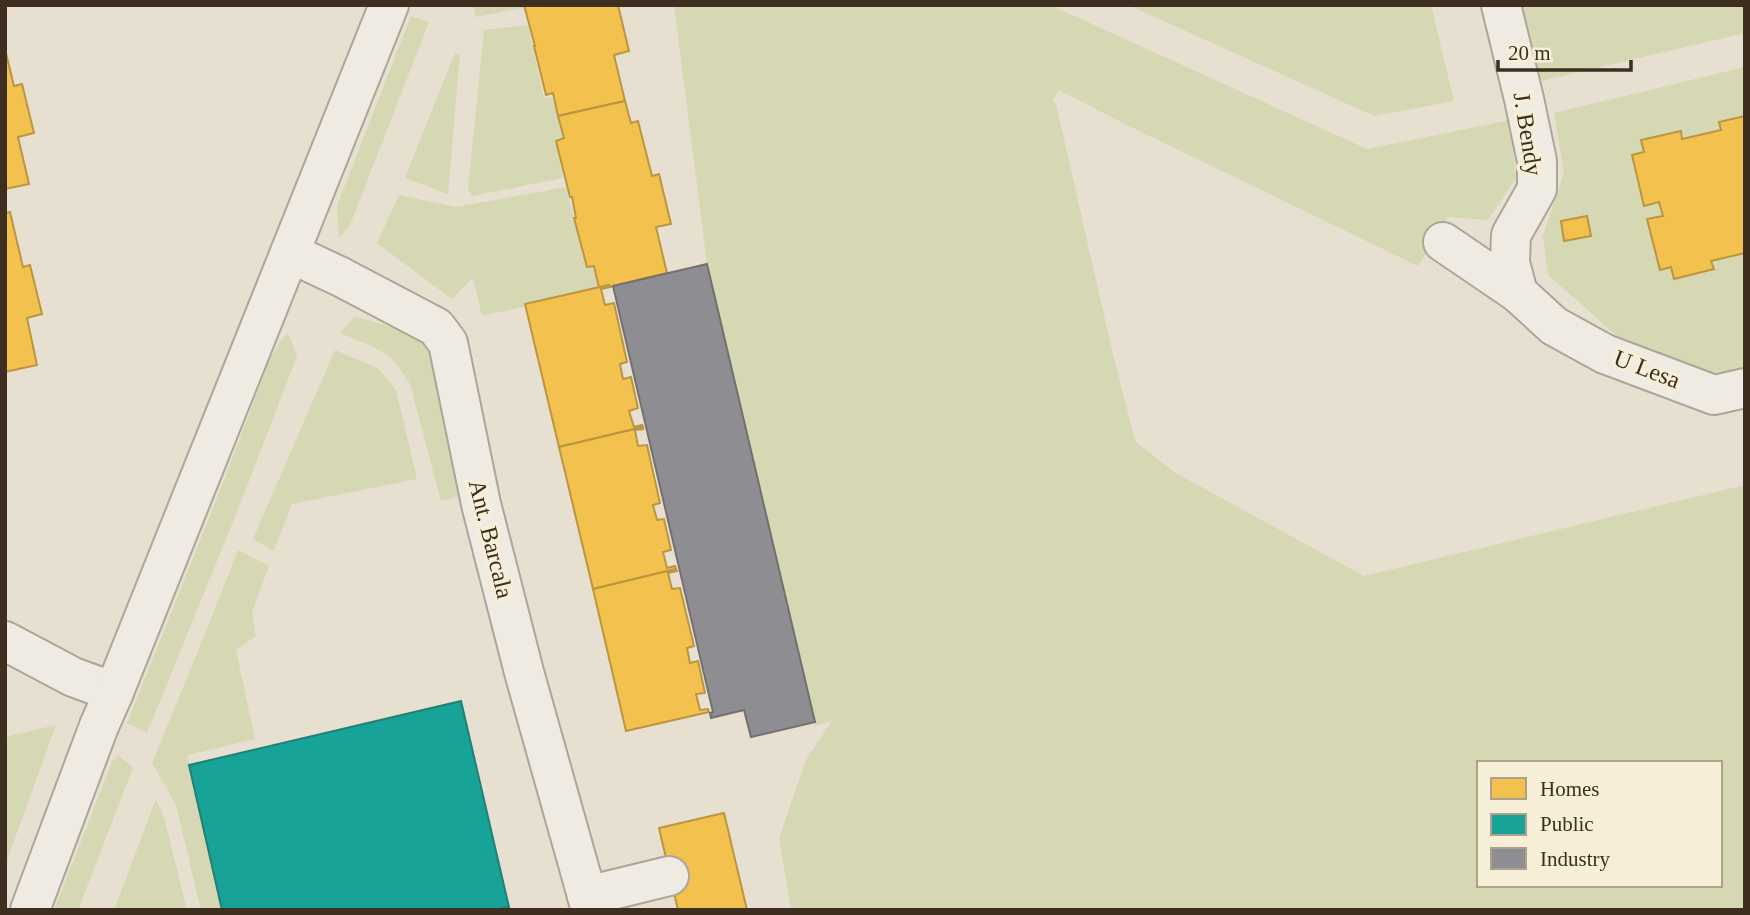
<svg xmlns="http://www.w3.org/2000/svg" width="1750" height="915" viewBox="0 0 1750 915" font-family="Georgia,serif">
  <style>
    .green { fill: #d6d7b3; fill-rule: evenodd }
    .homes { fill: #f2c14e; stroke: #bc9540; stroke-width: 2 }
    .public { fill: #17a398; stroke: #228074; stroke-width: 2 }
    .industry { fill: #8d8d92; stroke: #757070; stroke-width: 2 }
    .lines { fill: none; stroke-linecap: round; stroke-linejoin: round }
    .minor-casing { stroke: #ada599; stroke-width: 42 }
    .minor { stroke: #efebe3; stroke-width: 38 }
    .labels { text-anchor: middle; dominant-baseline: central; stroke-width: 7; stroke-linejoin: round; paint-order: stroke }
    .street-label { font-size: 24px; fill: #3d2e20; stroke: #f7eed8 }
  </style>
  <rect width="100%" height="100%" fill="#e7e0d1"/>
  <g class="green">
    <polygon points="473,5 522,5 523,8 476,17"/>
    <path d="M674,5H1050L1367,149L1510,120L1516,178L1488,220L1448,217L1418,266L1127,125L1059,90L1052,101L1056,104L1111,346L1135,441L1174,472L1364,576L1745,485V910H791L779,838L806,760L832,721L815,726L707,264ZM1479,763H1720V885H1479Z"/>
    <polygon points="1128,5 1431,5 1454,101 1374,116"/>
    <polygon points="1521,5 1745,5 1745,33 1541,81"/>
    <polygon points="411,16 429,22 350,225 339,238 337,206"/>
    <polygon points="528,25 544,98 552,97 564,138 556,141 563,178 472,196 468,189 484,30"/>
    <polygon points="455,53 460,55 448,194 405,178"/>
    <polygon points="1745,67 1745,370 1687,374 1633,352 1607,327 1548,275 1543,235 1564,173 1554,113"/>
    <polygon points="566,187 586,267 594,266 598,290 482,316 473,278 452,299 377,243 399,195 456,207"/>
    <polygon points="355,316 407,332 426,345 437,366 466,495 441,501 410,384 392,358 372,346 340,333"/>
    <polygon points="288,333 297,356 239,507 147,733 127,723 218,496 269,361 280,341"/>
    <polygon points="335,350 378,368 396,390 417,479 292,504 274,551 253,539"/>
    <polygon points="238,550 269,566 252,612 256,636 236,650 255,739 187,755 223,910 201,910 176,805 152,763 207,629"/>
    <polygon points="56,725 5,866 5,737"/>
    <polygon points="118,755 133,768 78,910 54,910 112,762"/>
    <polygon points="156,799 164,817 187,910 114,910"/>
  </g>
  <g class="homes">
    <polygon points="524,5 618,5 629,51 614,55 625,101 558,116 553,93 546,95 534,46 535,46"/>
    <polygon points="5,49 14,86 22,84 34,133 18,137 29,184 5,189"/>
    <polygon points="625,101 631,123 638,121 652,176 659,174 671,224 656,227 667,273 613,286 610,287 609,285 599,288 594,266 587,267 574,218 576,218 572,197 570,197 556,141 564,138 558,116"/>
    <polygon points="1745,116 1745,253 1711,261 1714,269 1674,279 1671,267 1660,270 1647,219 1663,216 1659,202 1644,206 1632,155 1644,152 1641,140 1681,131 1682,139 1721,130 1719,122"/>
    <polygon points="10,212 23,267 30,265 42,314 27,318 37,365 5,372 5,213"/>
    <polygon points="1587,216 1591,236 1564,241 1561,221"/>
    <polygon points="609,285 610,287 601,289 605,305 614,303 627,362 620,364 623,379 631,377 638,408 629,411 634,427 642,425 643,427 559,447 525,304"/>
    <polygon points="643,427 643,429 635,430 638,446 647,445 660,503 653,505 657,520 664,519 671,550 663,552 667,568 675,566 676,569 593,589 559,447"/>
    <polygon points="676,569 677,571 668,573 672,589 680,588 694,646 687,648 690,663 698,661 705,693 696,694 700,710 708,709 709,712 626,731 593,589"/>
    <polygon points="724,813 747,910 678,910 659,828"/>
  </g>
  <polygon class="public" points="461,701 509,907 495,910 222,910 189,765"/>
  <polygon class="industry" points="707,264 815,722 751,737 744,710 711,718 710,713 713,712 613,286"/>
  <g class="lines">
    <g class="minor-casing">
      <g id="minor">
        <polyline points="1501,5 1524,99 1537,161 1537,189 1511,235 1510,263 1518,293 1554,326 1605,354 1714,395 1745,388"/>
        <polyline points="1443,242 1518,293"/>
        <polyline points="290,253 341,277 436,327 448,343 481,504 524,672 591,910"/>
        <polyline points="5,641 73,677 114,692"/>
        <polyline points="587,896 669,876"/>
        <polyline points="30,910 99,726 114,692 389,5"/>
      </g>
    </g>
    <use href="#minor" class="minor"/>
  </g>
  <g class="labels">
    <g class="street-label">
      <text transform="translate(1528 134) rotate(81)">J. Bendy</text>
      <text transform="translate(1647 369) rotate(21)">U Lesa</text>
      <text transform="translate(491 539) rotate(76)">Ant. Barcala</text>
    </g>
  </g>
  <rect width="1750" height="915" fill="none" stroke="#3d2e20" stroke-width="14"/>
  <rect x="1477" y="761" width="245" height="126" fill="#f7eed8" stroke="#ada18e" stroke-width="2"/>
  <rect x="1491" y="778" width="35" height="21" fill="#f2c14e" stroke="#ada18e" stroke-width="2"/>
  <text x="1540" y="796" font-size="21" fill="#3d2e20">Homes</text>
  <rect x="1491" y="814" width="35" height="21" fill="#17a398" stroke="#ada18e" stroke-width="2"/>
  <text x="1540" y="831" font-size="21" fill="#3d2e20">Public</text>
  <rect x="1491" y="848" width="35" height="21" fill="#8d8d92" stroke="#ada18e" stroke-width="2"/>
  <text x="1540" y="866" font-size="21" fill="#3d2e20">Industry</text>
  <path d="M1498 60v10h133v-10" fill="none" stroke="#3d2e20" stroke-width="3.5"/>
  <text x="1508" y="60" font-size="21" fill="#3d2e20" stroke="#f7eed8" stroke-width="5" paint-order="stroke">20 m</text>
</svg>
